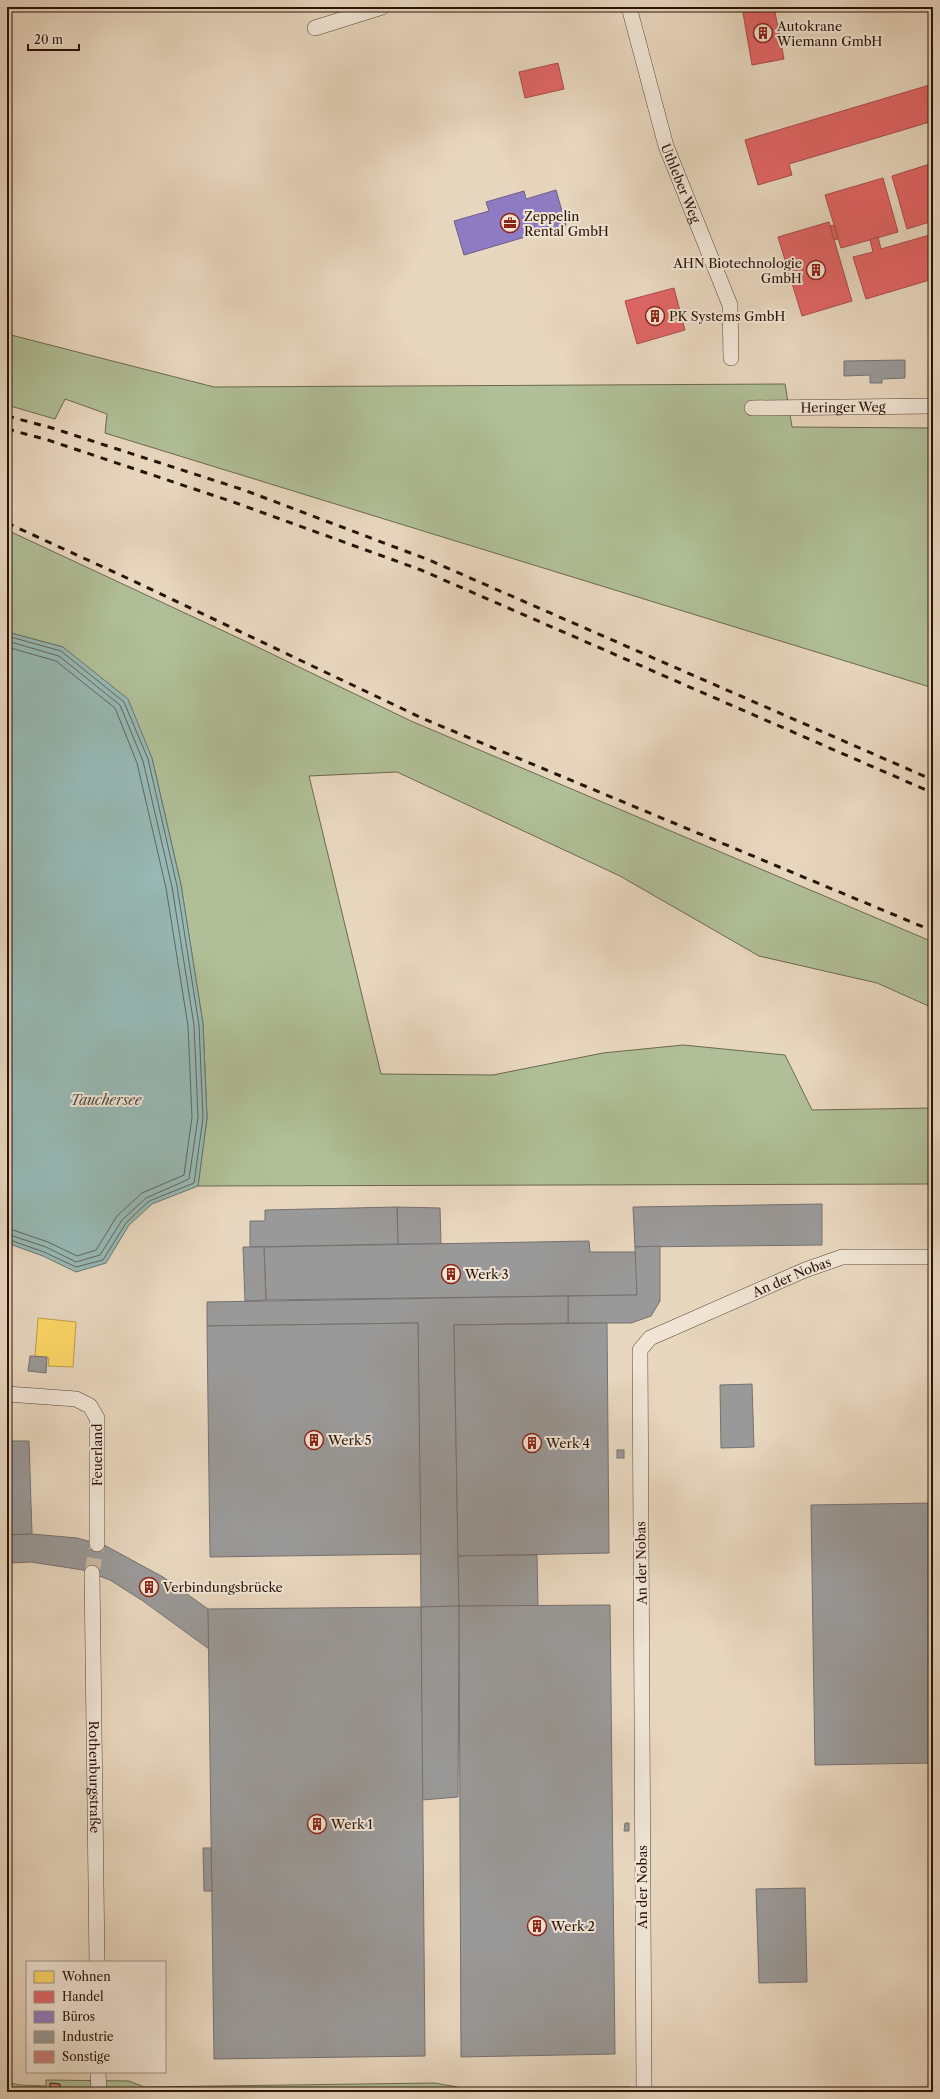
<svg xmlns="http://www.w3.org/2000/svg" width="940" height="2099" viewBox="0 0 940 2099" font-family="'Libre Caslon Text',serif">
  <style>
    .green { fill: #b0bf97; stroke: #6c6850 }
    .water { fill: #97b9b5; stroke: #6b7670 }
    .homes { fill: #ffd966; stroke: #bf9d4a }
    .shops { fill: #e06666; stroke: #a94d4a }
    .offices { fill: #8e7cc3; stroke: #705c8b }
    .industry { fill: #999; stroke: #77706e }
    .lines { fill: none; stroke-linecap: round; stroke-linejoin: round }
    .shore { stroke: #60665e; stroke-width: 1 }
    .building { fill: #cd7f76; stroke: #291208 }
    .street-tunnel { stroke: #cbb9a4; stroke-width: 15; stroke-dasharray: 15 8; stroke-linecap: butt }
    .street-casing { stroke: #594336; stroke-width: 16 }
    .street { stroke: #f0e5d5; stroke-width: 15 }
    .rail { stroke: #291208; stroke-width: 3; stroke-dasharray: 7 7; stroke-linecap: butt }
    .labels { text-anchor: middle; dominant-baseline: central; stroke-width: 4; stroke-linejoin: round; paint-order: stroke }
    .poi-label { font-size: 13px; fill: #291208; stroke: #f0e5d5; text-anchor: start }
    .street-label { font-size: 13px; fill: #291208; stroke: #f0e5d5 }
    .water-label { font-size: 14px; font-style: italic; fill: #504c45; stroke: #f0e5d5 }
  </style>
  <rect width="100%" height="100%" fill="#e8d7bf"/>
  <filter id="stains"><feTurbulence type="fractalNoise" baseFrequency=".005" numOctaves="4"/><feColorMatrix values="0 0 0 0 .2 0 0 0 0 .09 0 0 0 0 .02 0 0 0 .5 -.17"/></filter>
  <radialGradient id="worn" r=".72"><stop offset=".6" stop-color="#630" stop-opacity="0"/><stop offset="1" stop-color="#630" stop-opacity=".3"/></radialGradient>
  <g class="green">
    <polygon points="7,334 214,387 785,384 792,427 933,428 933,688 105,433 107,414 65,399 55,419 7,405"/>
    <polygon points="7,530 247,642 411,721 933,942 933,1008 877,983 759,956 620,876 397,772 309,776 381,1074 493,1075 603,1053 683,1045 785,1055 812,1110 933,1108 933,1184 198,1186 207,1118 203,1024 181,885 152,758 63,647 7,632"/>
    <polygon points="46,2080 129,2081 144,2087 434,2083 463,2088 630,2087 630,2092 933,2087 933,2092 7,2092 7,2082 19,2085 46,2086"/>
  </g>
  <polygon class="water" points="7,632 63,647 128,699 152,758 181,885 203,1024 207,1118 198,1186 152,1204 129,1225 106,1263 76,1272 43,1256 7,1243"/>
  <g class="homes">
    <polygon points="7,1279 12,1287 7,1290"/>
    <polygon points="38,1318 76,1322 73,1367 48,1366 49,1358 35,1356"/>
  </g>
  <g class="shops">
    <polygon points="742,7 774,7 784,59 752,65"/>
    <polygon points="558,63 564,89 525,98 519,72"/>
    <polygon points="933,84 933,121 789,164 792,175 758,185 745,140"/>
    <polygon points="933,163 933,221 907,229 892,176"/>
    <polygon points="883,178 898,232 841,248 825,195"/>
    <polygon points="829,222 852,301 802,316 778,237"/>
    <polygon points="834,225 838,239 834,240 830,226"/>
    <polygon points="933,234 933,279 866,299 853,257 873,252 870,240 878,237 881,249"/>
    <polygon points="674,288 685,330 637,344 625,301"/>
  </g>
  <polygon class="offices" points="556,190 566,225 464,255 454,221 489,211 486,202 524,191 526,199"/>
  <g class="industry">
    <polygon points="905,360 905,378 882,379 882,383 870,383 870,375 844,376 844,361"/>
    <polygon points="822,1204 822,1245 635,1247 633,1207"/>
    <polygon points="397,1207 440,1208 441,1244 398,1244"/>
    <polygon points="397,1207 398,1244 250,1247 250,1221 265,1221 265,1210"/>
    <polygon points="589,1241 590,1252 636,1252 637,1295 266,1300 264,1247"/>
    <polygon points="660,1246 660,1301 651,1316 631,1323 568,1323 568,1296 637,1295 635,1247"/>
    <polygon points="243,1247 264,1247 266,1300 245,1301"/>
    <polygon points="568,1296 568,1323 454,1325 459,1606 421,1607 418,1323 207,1326 207,1302"/>
    <polygon points="418,1323 421,1554 210,1557 207,1326"/>
    <polygon points="607,1323 609,1553 458,1556 454,1325"/>
    <polygon points="30,1356 47,1357 46,1373 28,1371"/>
    <polygon points="752,1384 754,1447 721,1448 720,1385"/>
    <polygon points="7,1441 29,1441 32,1534 7,1535"/>
    <rect x="617" y="1450" width="7" height="8"/>
    <polygon points="933,1503 933,1763 815,1765 811,1505"/>
    <polygon points="32,1534 77,1538 106,1546 163,1577 208,1609 209,1649 143,1601 110,1580 83,1570 31,1562 7,1563 7,1535"/>
    <polygon points="537,1555 538,1606 459,1606 458,1556"/>
    <polygon points="610,1605 615,2054 461,2057 459,1606"/>
    <polygon points="459,1606 458,1797 422,1800 421,1607"/>
    <polygon points="421,1607 425,2056 214,2059 208,1609"/>
    <polygon points="625,1823 629,1823 629,1831 624,1831"/>
    <polygon points="203,1848 211,1848 212,1891 204,1891"/>
    <polygon points="805,1888 807,1982 759,1983 756,1889"/>
  </g>
  <g class="lines">
    <g class="shore">
      <polyline points="7,636 61,651 124,702 148,759 177,886 199,1025 203,1118 194,1183 149,1201 126,1223 103,1260 76,1267 44,1252 7,1239"/>
      <polyline points="7,641 59,656 120,705 143,761 172,887 194,1025 198,1117 189,1179 146,1198 122,1220 100,1255 76,1262 46,1247 7,1234"/>
      <polyline points="7,647 56,661 115,708 137,763 166,888 188,1026 192,1117 184,1175 142,1193 117,1216 96,1250 77,1256 48,1242 7,1228"/>
    </g>
  </g>
  <polygon class="building" points="50,2083 60,2084 60,2090 50,2089"/>
  <g class="lines">
    <polyline class="street-tunnel" points="92,1573 97,1544"/>
    <g class="street-casing">
      <g id="street">
        <path id="s1" d="M629,7L666,146L730,305L731,358"/>
        <polyline points="315,28 382,7"/>
        <path id="s2" d="M752,408L933,406"/>
        <polyline points="7,1394 76,1399 90,1406 97,1418 97,1544"/>
        <path id="s3" d="M92,1573L97,1962"/>
        <polyline points="98,2072 99,2092"/>
        <path id="s4" d="M644,2092L640,1350L650,1338L805,1270L842,1257H933"/>
      </g>
    </g>
    <use href="#street" class="street"/>
    <g class="rail">
      <polyline points="7,416 52,428 244,490 429,560 933,780"/>
      <polyline points="7,429 48,440 236,503 421,570 933,793"/>
      <polyline points="7,523 127,578 424,719 933,931"/>
    </g>
  </g>
  <defs>
    <g id="building-ring" transform="scale(1)"><circle r="9.5" fill="#f0e5d5" stroke="#8f2418" stroke-width="1.5"/><path d="M-4-6H4V6H1V3H-1V6H-4ZM-2.5-4.3h1.7v1.8h-1.7ZM.8-4.3h1.7v1.8H.8ZM-2.5-1h1.7V.8h-1.7ZM.8-1h1.7V.8H.8Z" fill="#8f2418"/></g>
    <g id="office-ring" transform="scale(1)"><circle r="9.5" fill="#f0e5d5" stroke="#8f2418" stroke-width="1.5"/><path d="M-6-3h4V-5.5h4V-3h4V5H-6ZM-1-4.5V-3h2v-1.5ZM-6 0V1H6V0Z" fill="#8f2418"/></g>
  </defs>
  <g fill-rule="evenodd">
    <use href="#building-ring" x="763" y="33"/>
    <use href="#office-ring" x="510" y="223"/>
    <use href="#building-ring" x="816" y="270"/>
    <use href="#building-ring" x="655" y="316"/>
    <use href="#building-ring" x="451" y="1274"/>
    <use href="#building-ring" x="314" y="1440"/>
    <use href="#building-ring" x="532" y="1443"/>
    <use href="#building-ring" x="149" y="1587"/>
    <use href="#building-ring" x="317" y="1824"/>
    <use href="#building-ring" x="537" y="1926"/>
  </g>
  <g class="labels">
    <g class="poi-label">
      <text x="777" y="26">Autokrane<tspan x="777" dy="15">Wiemann GmbH</tspan></text>
      <text x="524" y="216">Zeppelin<tspan x="524" dy="15">Rental GmbH</tspan></text>
      <text x="802" y="263" text-anchor="end">AHN Biotechnologie<tspan x="802" dy="15">GmbH</tspan></text>
      <text x="669" y="316">PK Systems GmbH</text>
      <text x="465" y="1274">Werk 3</text>
      <text x="328" y="1440">Werk 5</text>
      <text x="546" y="1443">Werk 4</text>
      <text x="163" y="1587">Verbindungsbrücke</text>
      <text x="331" y="1824">Werk 1</text>
      <text x="551" y="1926">Werk 2</text>
    </g>
    <g class="street-label">
      <text stroke="none"><textPath href="#s1" startOffset="184">Uthleber Weg</textPath></text>
      <text stroke="none"><textPath href="#s2" startOffset="91">Heringer Weg</textPath></text>
      <text stroke="none"><textPath href="#s4" startOffset="912">An der Nobas</textPath></text>
      <text transform="translate(97 1455) rotate(-90)">Feuerland</text>
      <text transform="translate(641 1563) rotate(-91)">An der Nobas</text>
      <text stroke="none"><textPath href="#s3" startOffset="204">Rothenburgstraße</textPath></text>
      <text transform="translate(642 1887) rotate(-90)">An der Nobas</text>
    </g>
    <g class="water-label">
      <text x="106" y="1100">Tauchersee</text>
    </g>
  </g>
  <rect width="940" height="2099" fill="none" stroke="#e8d7bf" stroke-width="24"/>
  <rect x="8" y="8" width="924" height="2083" fill="none" stroke="#291208" stroke-width="2"/>
  <rect x="12" y="12" width="916" height="2075" fill="none" stroke="#291208"/>
  <rect x="26" y="1961" width="140" height="112" fill="#f0e5d5" stroke="#a09183"/>
  <rect x="34" y="1971" width="20" height="12" fill="#ffd966" stroke="#a09183"/>
  <text x="62" y="1981" font-size="12" fill="#291208">Wohnen</text>
  <rect x="34" y="1991" width="20" height="12" fill="#e06666" stroke="#a09183"/>
  <text x="62" y="2001" font-size="12" fill="#291208">Handel</text>
  <rect x="34" y="2011" width="20" height="12" fill="#8e7cc3" stroke="#a09183"/>
  <text x="62" y="2021" font-size="12" fill="#291208">Büros</text>
  <rect x="34" y="2031" width="20" height="12" fill="#999999" stroke="#a09183"/>
  <text x="62" y="2041" font-size="12" fill="#291208">Industrie</text>
  <rect x="34" y="2051" width="20" height="12" fill="#cd7f76" stroke="#a09183"/>
  <text x="62" y="2061" font-size="12" fill="#291208">Sonstige</text>
  <path d="M28 44v6h51v-6" fill="none" stroke="#291208" stroke-width="2"/>
  <text x="34" y="44" font-size="12" fill="#291208" stroke="#f0e5d5" stroke-width="3" paint-order="stroke">20 m</text>
  <rect width="100%" height="100%" filter="url(#stains)"/>
  <rect width="100%" height="100%" fill="url(#worn)"/>
</svg>
